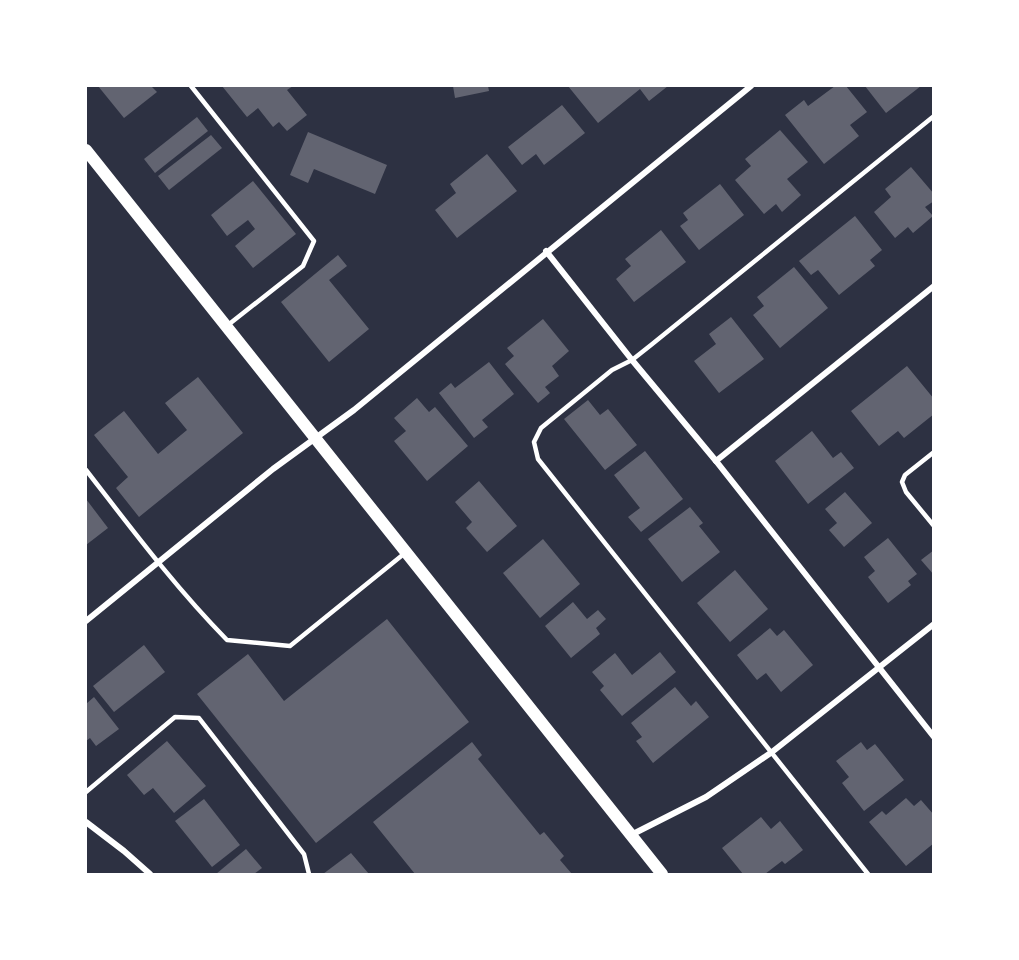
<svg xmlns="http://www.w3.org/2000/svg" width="1019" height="960" viewBox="0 0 1019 960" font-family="'Titillium Web',sans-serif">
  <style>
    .building { fill: #626471 }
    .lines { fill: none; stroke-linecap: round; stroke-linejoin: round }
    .service { stroke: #fff; stroke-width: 4.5 }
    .minor { stroke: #fff; stroke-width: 6 }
    .secondary { stroke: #fff; stroke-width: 12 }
  </style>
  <rect width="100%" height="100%" fill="#2d3142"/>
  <g class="building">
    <polygon points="98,86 151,86 157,92 124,118"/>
    <polygon points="222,86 293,86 287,90 307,115 287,131 279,122 273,127 258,108 247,117"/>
    <polygon points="453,86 488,86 489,91 455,98"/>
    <polygon points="568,86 668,86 649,101 640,89 598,123"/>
    <polygon points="835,86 846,86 867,112 850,125 859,136 824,164 785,115 804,100 808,106"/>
    <polygon points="865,86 921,86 886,113"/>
    <polygon points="562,105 585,133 544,165 536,154 522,165 508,147"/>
    <polygon points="197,117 208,131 155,173 144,159"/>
    <polygon points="780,130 808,162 787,179 801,195 782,212 776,204 764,214 735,180 751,166 745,159"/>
    <polygon points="308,132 387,165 375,194 314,169 308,183 290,175"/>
    <polygon points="211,135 222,148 169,190 158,176"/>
    <polygon points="487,154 517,191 457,238 435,210 456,193 450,184"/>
    <polygon points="911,167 934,194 934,201 925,207 933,216 913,233 908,227 895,238 874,212 891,197 885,189"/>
    <polygon points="253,181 296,234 253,268 235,246 255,229 248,220 227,236 211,215"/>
    <polygon points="720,184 744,215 699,250 680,226 688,220 683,213"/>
    <polygon points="855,216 882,250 870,260 875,266 839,295 818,270 811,275 799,261"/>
    <polygon points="661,230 686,262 634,302 616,279 631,266 625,259"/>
    <polygon points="338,255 347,266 329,280 369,329 329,362 281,302"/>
    <polygon points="794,267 828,308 780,348 753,315 764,306 757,297"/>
    <polygon points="731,317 764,359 719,393 694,361 716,344 709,334"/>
    <polygon points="543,319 569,351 552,366 559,376 545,387 550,393 538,403 505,364 514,356 507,348"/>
    <polygon points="489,362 514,394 482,420 488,427 474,438 439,393 451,383 455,388"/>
    <polygon points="907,366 934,399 934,414 904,438 898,431 879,446 851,411"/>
    <polygon points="198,377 243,433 139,517 116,488 128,477 94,435 124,411 158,454 187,430 165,403"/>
    <polygon points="417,398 429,412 435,407 468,446 427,481 394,441 406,431 394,418"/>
    <polygon points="588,400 600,415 608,409 637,445 605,470 564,419"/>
    <polygon points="812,431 833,458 841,452 854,468 808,504 775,461"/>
    <polygon points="645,451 683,499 641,532 628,517 640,508 614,475"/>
    <polygon points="479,481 517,526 487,552 466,528 472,522 455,502"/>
    <polygon points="845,492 872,523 844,547 829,530 837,523 825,509"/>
    <polygon points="86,499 108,528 86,545"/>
    <polygon points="690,507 703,523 699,526 720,552 682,582 648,539"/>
    <polygon points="888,538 917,574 908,581 911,585 888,603 868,577 875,571 864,557"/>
    <polygon points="543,539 580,584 540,618 503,573"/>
    <polygon points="934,550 934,575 921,560"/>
    <polygon points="735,570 768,609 730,642 697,603"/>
    <polygon points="573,602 587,619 598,610 606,619 596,628 600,634 571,658 545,626"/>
    <polygon points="387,619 469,722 316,843 197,694 248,654 284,701"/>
    <polygon points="770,628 777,636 784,630 813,665 781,692 766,673 757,680 737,655"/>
    <polygon points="144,645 165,672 114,712 93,686"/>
    <polygon points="660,652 676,672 622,716 600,690 604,686 592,672 615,653 632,675"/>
    <polygon points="675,687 691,706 696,701 709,717 653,763 636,741 642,737 631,723"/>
    <polygon points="94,697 119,729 96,746 90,738 86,741 86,704"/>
    <polygon points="167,741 206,786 174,813 153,788 144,795 127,775"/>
    <polygon points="472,742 482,755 478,759 540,835 544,832 564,856 560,860 572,874 415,874 373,822"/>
    <polygon points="861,742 867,750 875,744 904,780 864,811 842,783 849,777 836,761"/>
    <polygon points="906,798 914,806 921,800 934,815 934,843 906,866 869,822 882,811 886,815"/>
    <polygon points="204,799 240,845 212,867 175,821"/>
    <polygon points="761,817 771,829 780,821 803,850 785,864 782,861 765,874 743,874 722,848"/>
    <polygon points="246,849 262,868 254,874 216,874"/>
    <polygon points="351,853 369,874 323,874"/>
  </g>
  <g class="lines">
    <g class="service">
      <polyline points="191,86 314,241 303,266 228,325"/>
      <polyline points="934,452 905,475 902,482 906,492 934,526"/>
      <path d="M86,470C131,528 175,587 227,640L290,646L405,553"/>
      <polyline points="86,792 175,717 199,718 304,854 309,874"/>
      <polyline points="868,874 538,459 534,442 541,428 612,370 632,360 651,345 934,116"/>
    </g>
    <g class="minor">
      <polyline points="546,251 632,360 716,461 934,737"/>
      <polyline points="716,461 934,286"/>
      <polyline points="86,621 273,469 354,410 751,86"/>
      <polyline points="86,822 124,851 150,874"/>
      <polyline points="631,835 706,797 772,752 934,624"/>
    </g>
    <polyline class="secondary" points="86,150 662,874"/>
  </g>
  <rect width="1019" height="960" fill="none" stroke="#ffffff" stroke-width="174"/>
</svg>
